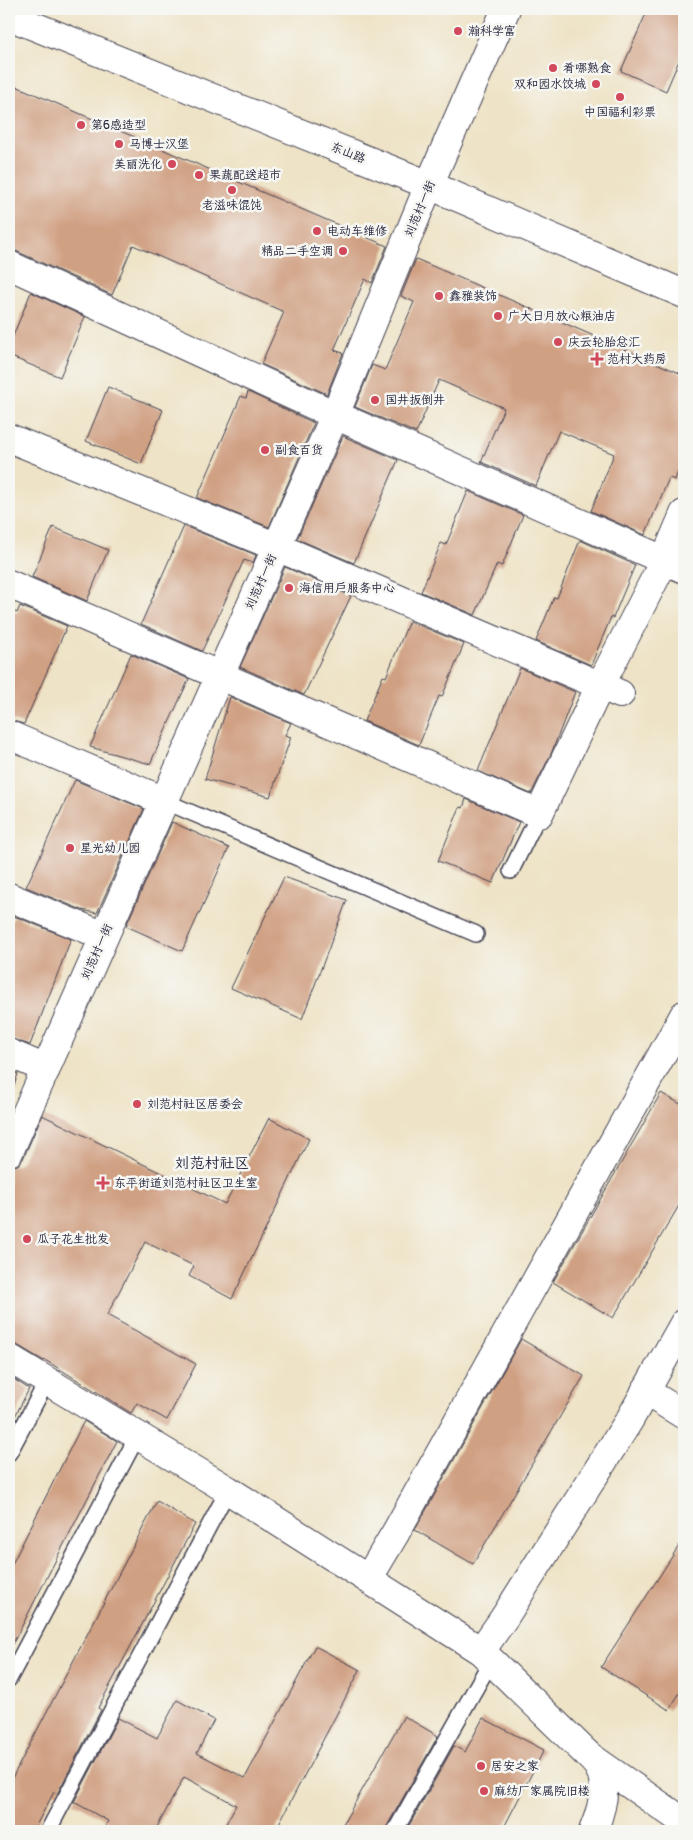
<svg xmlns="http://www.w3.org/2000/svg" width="693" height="1840" viewBox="0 0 693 1840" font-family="Pangolin,'LXGW WenKai TC',sans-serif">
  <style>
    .building { fill: #d0a083 }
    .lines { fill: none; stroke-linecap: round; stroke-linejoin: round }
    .service-casing { stroke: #413f50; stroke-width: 18 }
    .minor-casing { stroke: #413f50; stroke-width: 30 }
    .tertiary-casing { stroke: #413f50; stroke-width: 30 }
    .service { stroke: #fff; stroke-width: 15 }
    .minor { stroke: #fff; stroke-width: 28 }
    .tertiary { stroke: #fff; stroke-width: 28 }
    .poi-dot { fill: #d1495b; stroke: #f6f6f2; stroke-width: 2 }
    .labels { text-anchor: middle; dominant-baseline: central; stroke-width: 5; stroke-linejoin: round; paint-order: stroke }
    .poi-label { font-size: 12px; fill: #22223b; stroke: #f6f6f2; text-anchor: start }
    .street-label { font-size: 12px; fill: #22223b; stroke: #f6f6f2 }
    .quarter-label { font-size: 15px; fill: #22223b; stroke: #f6f6f2 }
  </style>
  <rect width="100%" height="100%" fill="#f6f6f2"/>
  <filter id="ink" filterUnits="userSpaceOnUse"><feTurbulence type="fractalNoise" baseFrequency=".02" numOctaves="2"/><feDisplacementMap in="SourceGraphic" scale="10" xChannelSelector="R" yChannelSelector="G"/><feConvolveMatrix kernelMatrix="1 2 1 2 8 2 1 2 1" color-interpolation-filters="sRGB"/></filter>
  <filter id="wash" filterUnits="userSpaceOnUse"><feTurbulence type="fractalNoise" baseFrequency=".0096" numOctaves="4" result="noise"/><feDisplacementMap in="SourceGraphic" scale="20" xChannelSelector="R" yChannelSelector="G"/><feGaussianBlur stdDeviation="1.12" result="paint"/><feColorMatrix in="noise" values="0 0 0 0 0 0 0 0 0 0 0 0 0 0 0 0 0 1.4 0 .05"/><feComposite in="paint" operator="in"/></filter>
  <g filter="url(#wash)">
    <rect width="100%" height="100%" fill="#eee3c6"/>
    <g id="blocks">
      <g class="building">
        <polygon points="648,9 684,9 684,49 666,91 621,71"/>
        <polygon points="9,83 387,246 372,283 365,279 334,350 343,353 327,394 261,364 284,312 133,245 112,295 16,251 9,250"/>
        <polygon points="416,259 684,375 684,455 675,480 669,478 645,535 591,511 614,454 559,431 536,486 481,462 504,408 439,380 416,433 355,407 372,365 385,370 414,302 401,296"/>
        <polygon points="31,292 85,317 60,377 9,356 9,346"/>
        <polygon points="108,387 163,410 141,464 86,441"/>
        <polygon points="248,392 314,423 269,527 197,498 241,396 246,398"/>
        <polygon points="343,436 398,460 354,563 297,539"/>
        <polygon points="468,491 523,515 502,566 497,564 475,615 421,592 441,543 446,545"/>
        <polygon points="184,526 256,555 253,563 244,560 202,651 141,624"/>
        <polygon points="53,527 108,550 87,601 32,577"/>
        <polygon points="580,540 635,565 613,618 611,617 591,665 536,641 554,597 557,598"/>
        <polygon points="285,567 351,596 304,695 240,667"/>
        <polygon points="20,606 67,626 24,724 9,720 9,609 17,613"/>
        <polygon points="409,621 464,644 442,697 439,696 419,745 364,721 383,676 386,677"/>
        <polygon points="131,654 189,679 150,764 90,747"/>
        <polygon points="520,668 575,692 551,754 531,794 478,771"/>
        <polygon points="230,697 291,723 285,735 291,737 270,797 205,779"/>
        <polygon points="75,780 144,809 97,913 82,910 26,887"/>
        <polygon points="466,799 519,822 493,883 438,861 460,807 463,808"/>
        <polygon points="172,822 229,848 182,951 126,926"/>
        <polygon points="284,877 347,900 302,1019 231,988"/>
        <polygon points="14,916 71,939 30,1045 9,1038 9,927"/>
        <polygon points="9,1070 18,1074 11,1094 9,1093"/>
        <polygon points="661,1093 684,1106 684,1197 613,1318 553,1282"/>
        <polygon points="42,1115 225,1204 269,1118 309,1139 232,1299 189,1276 194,1266 145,1242 107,1315 196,1364 167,1420 137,1403 131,1413 45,1360 44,1361 17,1345 9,1342 9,1167 18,1165 23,1159"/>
        <polygon points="521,1339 584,1376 473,1564 415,1530"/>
        <polygon points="9,1376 29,1389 9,1428"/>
        <polygon points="84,1421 117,1441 9,1651 9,1570"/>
        <polygon points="157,1501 195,1524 98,1708 101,1710 57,1794 54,1792 33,1831 9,1831 9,1784"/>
        <polygon points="684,1538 684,1686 669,1710 601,1667"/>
        <polygon points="315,1646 360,1670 275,1831 222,1831 236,1805 184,1777 155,1831 103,1831 108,1821 74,1802 118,1718 157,1738 177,1700 214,1720 197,1753 245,1778"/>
        <polygon points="404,1716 438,1736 387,1826 386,1831 339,1831"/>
        <polygon points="483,1718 544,1750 502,1831 406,1831 454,1746 465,1752"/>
      </g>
    </g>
  </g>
  <g filter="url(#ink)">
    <use href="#blocks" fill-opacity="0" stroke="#413f50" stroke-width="1"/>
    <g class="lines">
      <g class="service-casing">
        <g id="service">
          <polyline points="164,801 476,934"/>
          <polyline points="511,871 539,814"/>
          <polyline points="9,1453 47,1381"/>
          <polyline points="9,1679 138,1435"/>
          <polyline points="48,1831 228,1490"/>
          <polyline points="395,1831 491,1661"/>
        </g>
      </g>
      <g class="minor-casing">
        <g id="minor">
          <polyline points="9,265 335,415 684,569"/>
          <polyline points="9,438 277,547 620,694"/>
          <polyline points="9,584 539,814 600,686 664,561 684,514"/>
          <polyline points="9,735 164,801"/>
          <polyline points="9,897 104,936"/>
          <polyline points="9,1053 46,1069"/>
          <polyline points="9,1152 335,415 429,185 506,9"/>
          <polyline points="9,1358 228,1490 481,1651 589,1756 684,1822"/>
          <polyline points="645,1391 684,1415"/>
          <polyline points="368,1579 396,1532 684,1015"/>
          <polyline points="481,1651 504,1618 630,1419 684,1323"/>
          <path d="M589,1756C593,1760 597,1764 599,1768C609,1786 600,1814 593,1831"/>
        </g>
      </g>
      <g class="tertiary-casing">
        <polyline id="tertiary" points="9,16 429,185 684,294"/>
      </g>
      <use href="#service" class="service"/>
      <use href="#minor" class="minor"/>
      <use href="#tertiary" class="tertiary"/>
    </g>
  </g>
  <g class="poi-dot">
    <circle cx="458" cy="31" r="5"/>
    <circle cx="553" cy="68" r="5"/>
    <circle cx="596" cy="84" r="5"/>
    <circle cx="620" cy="97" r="5"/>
    <circle cx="81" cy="125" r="5"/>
    <circle cx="119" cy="144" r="5"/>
    <circle cx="172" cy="164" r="5"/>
    <circle cx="199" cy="175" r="5"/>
    <circle cx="232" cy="190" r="5"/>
    <circle cx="317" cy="231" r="5"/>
    <circle cx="343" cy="251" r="5"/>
    <circle cx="439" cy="296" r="5"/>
    <circle cx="498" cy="316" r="5"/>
    <circle cx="558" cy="342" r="5"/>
    <path d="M594.5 351.5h5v5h5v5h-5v5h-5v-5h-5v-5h5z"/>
    <circle cx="375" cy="400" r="5"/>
    <circle cx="265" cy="450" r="5"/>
    <circle cx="289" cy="588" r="5"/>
    <circle cx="70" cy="848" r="5"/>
    <circle cx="137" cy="1104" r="5"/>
    <path d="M100.5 1175.5h5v5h5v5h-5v5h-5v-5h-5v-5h5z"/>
    <circle cx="27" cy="1239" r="5"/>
    <circle cx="481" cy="1766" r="5"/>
    <circle cx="484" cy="1791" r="5"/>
  </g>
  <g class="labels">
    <g class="poi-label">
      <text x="468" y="31">瀚科学富</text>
      <text x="563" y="68">肴哪熟食</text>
      <text x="586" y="84" text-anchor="end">双和园水饺城</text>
      <text x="620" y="112" text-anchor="middle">中国福利彩票</text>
      <text x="91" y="125">第6感造型</text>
      <text x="129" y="144">马博士汉堡</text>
      <text x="162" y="164" text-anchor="end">美丽洗化</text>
      <text x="209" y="175">果蔬配送超市</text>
      <text x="232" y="205" text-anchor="middle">老滋味馄饨</text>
      <text x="327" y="231">电动车维修</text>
      <text x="333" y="251" text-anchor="end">精品二手空调</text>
      <text x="449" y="296">鑫雅装饰</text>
      <text x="508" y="316">广大日月放心粮油店</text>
      <text x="568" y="342">庆云轮胎总汇</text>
      <text x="607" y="359">范村大药房</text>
      <text x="385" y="400">国井扳倒井</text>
      <text x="275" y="450">副食百货</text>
      <text x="299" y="588">海信用户服务中心</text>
      <text x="80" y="848">星光幼儿园</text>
      <text x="147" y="1104">刘范村社区居委会</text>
      <text x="114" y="1183">东平街道刘范村社区卫生室</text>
      <text x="37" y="1239">瓜子花生批发</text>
      <text x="491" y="1766">居安之家</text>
      <text x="494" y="1791">麻纺厂家属院旧楼</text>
    </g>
    <g class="street-label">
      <text transform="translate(348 153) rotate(22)">东山路</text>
      <text transform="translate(420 209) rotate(-67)">刘范村一街</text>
      <text transform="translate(261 582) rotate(-66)">刘范村一街</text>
      <text transform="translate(97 952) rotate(-66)">刘范村一街</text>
    </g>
    <g class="quarter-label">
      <text x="212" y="1163">刘范村社区</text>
    </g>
  </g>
  <rect width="693" height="1840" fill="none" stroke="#f6f6f2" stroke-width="30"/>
</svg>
